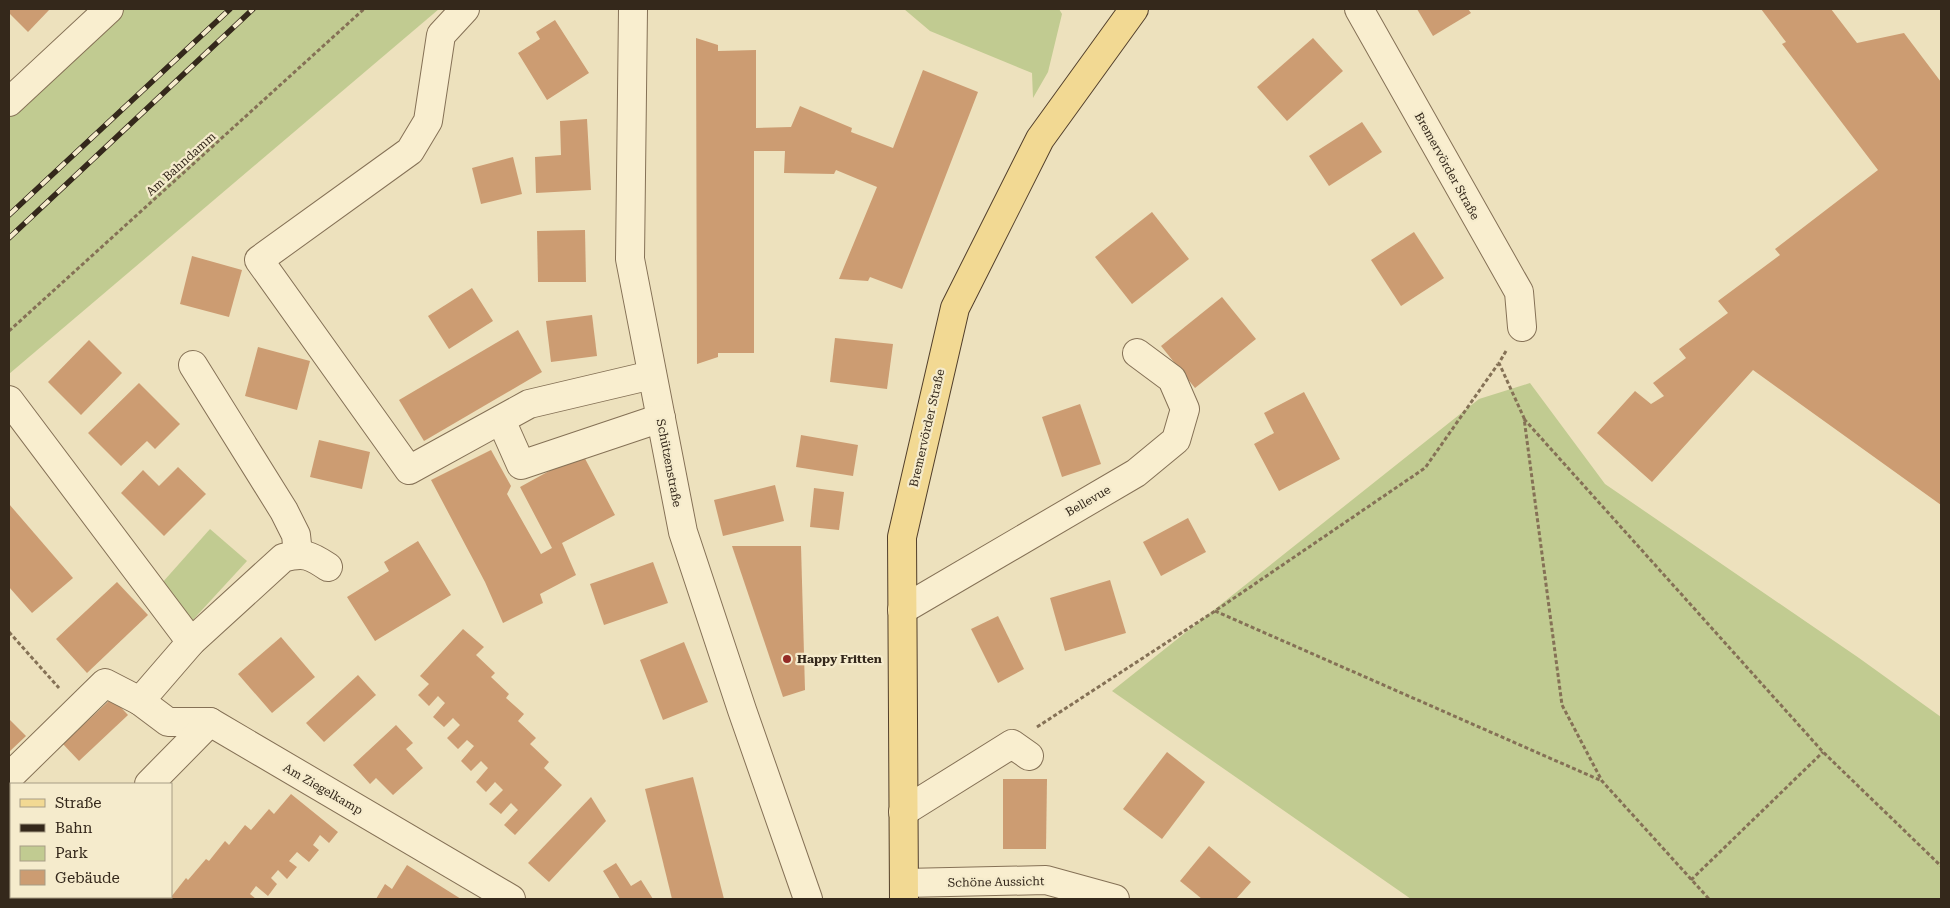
<svg xmlns="http://www.w3.org/2000/svg" width="1950" height="908" viewBox="0 0 1950 908" font-family="'Roboto Serif',serif">
  <style>
    .green { fill: #c1cb91 }
    .building { fill: #cc9c72 }
    .lines { fill: none; stroke-linecap: round; stroke-linejoin: round }
    .minor-casing { stroke: #857156; stroke-width: 30 }
    .major-casing { stroke: #523f2b; stroke-width: 30 }
    .path { stroke: #857156; stroke-width: 3; stroke-dasharray: 4 2.5; stroke-linecap: butt }
    .minor { stroke: #f9eecf; stroke-width: 28 }
    .major { stroke: #f2d993; stroke-width: 28 }
    .rail-casing { stroke: #34281b; stroke-width: 5.5 }
    .rail { stroke: #f5ebcc; stroke-width: 4; stroke-dasharray: 11; stroke-linecap: butt }
    .poi-dot { fill: #942b26; stroke: #f5ebcc; stroke-width: 2 }
    .labels { text-anchor: middle; dominant-baseline: central; stroke-width: 4.5; stroke-linejoin: round; paint-order: stroke }
    .street-label { font-size: 12px; fill: #34281b; stroke: #f5ebcc }
    .poi-label { font-size: 12px; font-weight: bold; fill: #34281b; stroke: #f5ebcc; text-anchor: start }
  </style>
  <rect width="100%" height="100%" fill="#ede1bd"/>
  <g class="green">
    <polygon points="118,9 439,9 9,374 9,111"/>
    <polygon points="904,9 1059,9 1062,14 1048,72 1033,98 1032,73 930,31"/>
    <polygon points="1530,383 1605,484 1859,658 1941,717 1941,899 1411,899 1112,691 1479,399"/>
    <polygon points="210,529 247,561 190,623 162,583"/>
  </g>
  <g class="building">
    <polygon points="9,9 50,9 28,32 9,13"/>
    <polygon points="1417,9 1468,9 1471,13 1433,36"/>
    <polygon points="1761,9 1831,9 1857,43 1904,33 1941,82 1941,505 1753,370 1652,482 1597,433 1635,391 1651,404 1664,396 1653,383 1686,358 1679,349 1728,313 1718,301 1780,255 1775,249 1878,170 1782,44 1786,42"/>
    <polygon points="555,20 589,73 547,100 518,53 540,39 536,32"/>
    <polygon points="696,38 718,45 718,51 756,50 756,128 791,127 800,106 852,128 851,132 893,148 923,70 978,92 902,289 870,277 868,281 839,279 877,187 836,170 834,174 784,173 785,151 754,151 754,353 718,353 718,357 697,364"/>
    <polygon points="1313,38 1343,71 1287,121 1257,87"/>
    <polygon points="587,119 591,190 536,193 535,157 561,155 560,121"/>
    <polygon points="1362,122 1382,152 1329,186 1309,156"/>
    <polygon points="513,157 522,194 481,204 472,168"/>
    <polygon points="1152,212 1189,259 1132,304 1095,257"/>
    <polygon points="585,230 586,282 538,282 537,231"/>
    <polygon points="1414,232 1444,278 1401,306 1371,260"/>
    <polygon points="192,256 242,270 229,317 180,304"/>
    <polygon points="472,288 493,321 449,349 428,316"/>
    <polygon points="1222,297 1256,339 1195,388 1161,346"/>
    <polygon points="592,315 597,356 551,362 546,321"/>
    <polygon points="518,330 542,372 424,441 399,400"/>
    <polygon points="835,338 893,344 887,389 830,382"/>
    <polygon points="89,340 122,373 81,415 48,382"/>
    <polygon points="258,347 310,361 297,410 245,396"/>
    <polygon points="139,383 180,424 155,449 147,441 121,466 88,433"/>
    <polygon points="1304,392 1340,459 1279,491 1254,444 1274,433 1264,413"/>
    <polygon points="1080,404 1101,464 1062,477 1042,417"/>
    <polygon points="801,435 858,445 853,476 796,467"/>
    <polygon points="319,440 370,452 362,489 310,477"/>
    <polygon points="491,450 511,486 507,494 541,554 552,548 520,487 582,453 615,515 562,543 576,575 540,594 543,603 503,623 485,582 431,480"/>
    <polygon points="178,467 206,494 164,536 121,493 143,470 159,486"/>
    <polygon points="775,485 784,521 723,536 714,500"/>
    <polygon points="814,488 844,492 839,530 810,527"/>
    <polygon points="9,504 73,578 32,613 9,587"/>
    <polygon points="1188,518 1206,552 1161,576 1143,542"/>
    <polygon points="418,541 451,595 375,641 347,597 389,571 384,562"/>
    <polygon points="732,546 801,546 805,690 783,697"/>
    <polygon points="653,562 668,603 604,625 590,584"/>
    <polygon points="1110,580 1126,633 1065,651 1050,598"/>
    <polygon points="117,582 148,615 87,673 56,639"/>
    <polygon points="998,616 1024,669 998,683 971,629"/>
    <polygon points="463,629 484,647 476,655 495,673 491,677 509,694 506,698 524,714 518,721 536,738 530,744 549,762 544,768 562,785 515,835 504,825 518,810 511,803 501,814 489,804 503,790 495,782 486,792 476,782 488,768 481,761 471,771 461,761 474,746 467,740 458,749 447,738 460,725 453,718 444,727 433,717 445,703 438,696 429,706 418,695 429,684 420,676"/>
    <polygon points="281,637 315,677 272,713 238,674"/>
    <polygon points="684,642 708,702 663,720 640,660"/>
    <polygon points="358,675 376,695 324,742 306,723"/>
    <polygon points="112,698 128,715 79,761 63,744"/>
    <polygon points="9,719 26,736 9,752"/>
    <polygon points="396,725 413,743 406,749 423,768 393,795 376,778 370,784 353,765"/>
    <polygon points="1167,752 1205,782 1162,839 1123,809"/>
    <polygon points="693,777 724,899 672,899 645,789"/>
    <polygon points="1003,779 1047,779 1046,849 1003,849"/>
    <polygon points="291,794 338,832 329,843 320,835 313,845 319,850 309,862 297,852 289,861 297,867 287,879 278,870 271,878 277,884 268,896 256,886 250,894 256,899 159,899 161,897 168,899 171,897 186,878 188,880 206,859 209,861 225,841 229,845 245,825 251,830 269,809 274,814"/>
    <polygon points="591,797 606,821 549,882 528,863"/>
    <polygon points="11,827 11,855 9,853 9,829"/>
    <polygon points="1209,846 1251,882 1236,899 1202,899 1180,881"/>
    <polygon points="616,863 631,886 641,880 653,899 620,899 603,871"/>
    <polygon points="407,865 461,899 376,899 385,884 392,889"/>
    <polygon points="24,897 74,897 72,899 27,899"/>
  </g>
  <g class="lines">
    <g class="minor-casing">
      <g id="minor">
        <polyline points="465,9 441,35 428,121 410,151 259,260 409,470 529,404 652,375"/>
        <polyline points="633,9 630,259 683,532 742,710 808,899"/>
        <polyline points="1359,9 1519,292 1522,327"/>
        <polyline points="9,102 109,9"/>
        <polyline points="193,365 284,511 296,535 298,554"/>
        <polyline points="9,400 191,642"/>
        <polyline points="501,420 521,465 661,418"/>
        <polyline points="902,610 1136,473 1176,440 1185,409 1172,379 1137,353"/>
        <path d="M210,722H168L140,701L191,642L283,558C304,552 310,555 328,567"/>
        <polyline points="9,777 105,683 140,701"/>
        <polyline points="149,784 210,722 511,899"/>
        <polyline points="903,812 1012,744 1029,756"/>
        <polyline points="904,883 1046,880 1115,899"/>
      </g>
    </g>
    <g class="major-casing">
      <polyline id="major" points="904,899 902,537 955,308 1040,139 1134,9"/>
    </g>
    <g class="path">
      <polyline points="9,331 364,9"/>
      <polyline points="1506,351 1499,363 1524,418 1562,705 1602,781 1709,899"/>
      <polyline points="1524,419 1823,752 1941,866"/>
      <polyline points="1215,611 1602,781"/>
      <polyline points="9,632 59,688"/>
      <polyline points="1037,727 1215,611 1425,468 1498,364"/>
      <polyline points="1691,880 1823,752"/>
    </g>
    <use href="#minor" class="minor"/>
    <use href="#major" class="major"/>
    <g class="rail-casing">
      <g id="rail">
        <polyline points="9,215 230,9"/>
        <polyline points="9,238 253,9"/>
      </g>
    </g>
    <use href="#rail" class="rail"/>
  </g>
  <circle class="poi-dot" cx="787" cy="659" r="5"/>
  <g class="labels">
    <g class="street-label">
      <text transform="translate(181 164) rotate(-42)">Am Bahndamm</text>
      <text transform="translate(1447 166) rotate(61)">Bremervörder Straße</text>
      <text transform="translate(927 428) rotate(-77)">Bremervörder Straße</text>
      <text transform="translate(669 463) rotate(79)">Schützenstraße</text>
      <text transform="translate(1088 501) rotate(-30)">Bellevue</text>
      <text transform="translate(323 789) rotate(30)">Am Ziegelkamp</text>
      <text transform="translate(996 882) rotate(-1)">Schöne Aussicht</text>
    </g>
    <g class="poi-label">
      <text x="797" y="659">Happy Fritten</text>
    </g>
  </g>
  <rect width="1950" height="908" fill="none" stroke="#34281b" stroke-width="20"/>
  <rect x="10" y="783" width="162" height="115" fill="#f5ebcc" stroke="#a89d85"/>
  <rect x="20" y="799" width="25" height="8" fill="#f2d993" stroke="#a89d85"/>
  <text x="55" y="808" font-size="15" fill="#34281b">Straße</text>
  <rect x="20" y="824" width="25" height="8" fill="#34281b" stroke="#a89d85"/>
  <text x="55" y="833" font-size="15" fill="#34281b">Bahn</text>
  <rect x="20" y="846" width="25" height="15" fill="#c1cb91" stroke="#a89d85"/>
  <text x="55" y="858" font-size="15" fill="#34281b">Park</text>
  <rect x="20" y="870" width="25" height="15" fill="#cc9c72" stroke="#a89d85"/>
  <text x="55" y="883" font-size="15" fill="#34281b">Gebäude</text>
</svg>
